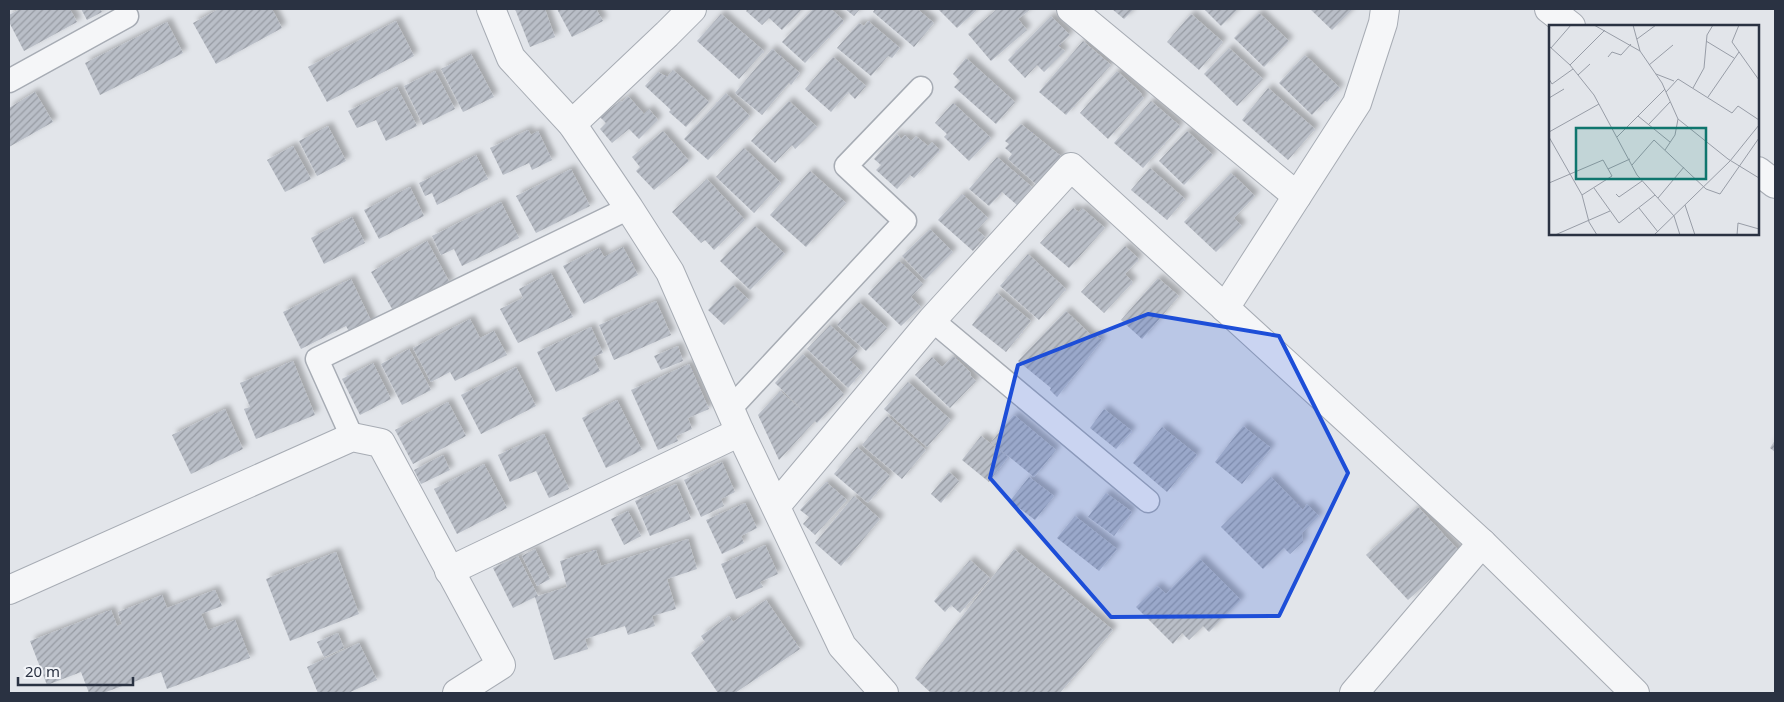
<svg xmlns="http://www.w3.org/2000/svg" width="1784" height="702" viewBox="0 0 1784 702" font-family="'Noto Sans',sans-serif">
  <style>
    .building { fill: url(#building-hatch); filter: url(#shadow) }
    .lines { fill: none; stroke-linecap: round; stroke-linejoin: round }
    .service-casing { stroke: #a7acb4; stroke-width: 25 }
    .minor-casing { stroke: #a7acb4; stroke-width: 30 }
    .service { stroke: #f5f6f8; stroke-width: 22 }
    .minor { stroke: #f5f6f8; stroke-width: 28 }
    .marked { fill: #1d4ed8; fill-opacity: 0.2; stroke: #1d4ed8; stroke-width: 4; stroke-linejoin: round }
    .inset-road { fill: none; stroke: #989da7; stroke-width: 1 }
    .view { fill: #0f766e; fill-opacity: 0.15; stroke: #0f766e; stroke-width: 2.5 }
    .inset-edge { fill: none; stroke: #2a3242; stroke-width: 2.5 }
  </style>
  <defs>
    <pattern id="building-hatch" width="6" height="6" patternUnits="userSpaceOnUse" patternTransform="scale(1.25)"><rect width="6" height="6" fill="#b9bec7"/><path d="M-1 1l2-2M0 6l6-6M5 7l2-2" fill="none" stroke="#979ba3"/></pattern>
    <filter id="shadow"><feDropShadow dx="4.5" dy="-4.5" stdDeviation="2.5" flood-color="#0004"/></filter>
  </defs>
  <rect width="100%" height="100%" fill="#e2e5ea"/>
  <g class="building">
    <polygon points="20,9 70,9 77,22 24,51 9,22 9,15"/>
    <polygon points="81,9 100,9 102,12 87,20"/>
    <polygon points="219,9 272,9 282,28 216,64 193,23"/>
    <polygon points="515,9 545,9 555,37 530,47"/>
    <polygon points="557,9 596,9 603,21 572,37"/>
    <polygon points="748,9 802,9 782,30 769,18 762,25 746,11"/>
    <polygon points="813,9 831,9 844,21 805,63 782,42"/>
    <polygon points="845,9 860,9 854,16"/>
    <polygon points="875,9 917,9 934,23 914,47 873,12"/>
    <polygon points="938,9 978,9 957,28"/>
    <polygon points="997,9 1031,9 1018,19 1027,30 991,61 968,34"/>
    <polygon points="1112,9 1134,9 1124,19"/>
    <polygon points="1204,9 1238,9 1221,26"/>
    <polygon points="1310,9 1353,9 1332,30"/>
    <polygon points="1259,13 1289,41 1264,67 1234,38"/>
    <polygon points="721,14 764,51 739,79 697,41"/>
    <polygon points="1191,14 1223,42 1199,70 1167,42"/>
    <polygon points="1051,16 1070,35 1058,46 1065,51 1044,72 1037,65 1025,78 1008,60"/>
    <polygon points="396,21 414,56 327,102 308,67"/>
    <polygon points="868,21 900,48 892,58 888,56 871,76 837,48 859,23 864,26"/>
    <polygon points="167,22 183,53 100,95 85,63"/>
    <polygon points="1083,41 1111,65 1066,115 1039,92"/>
    <polygon points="1229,48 1263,79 1237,106 1204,74"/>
    <polygon points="772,49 800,73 791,85 789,83 762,115 735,93"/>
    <polygon points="471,54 494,97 463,112 441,69"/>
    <polygon points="1305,55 1340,88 1327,102 1325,101 1312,115 1279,83"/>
    <polygon points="833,57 866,86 855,99 848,92 831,112 805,89"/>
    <polygon points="966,58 1015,102 996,124 954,87 960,81 953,74"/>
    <polygon points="673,70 709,102 686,127 669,112 671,110 645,86 658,72 667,77"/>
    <polygon points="435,71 455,109 423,125 404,86"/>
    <polygon points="1117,71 1142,94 1141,95 1144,98 1108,139 1080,113"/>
    <polygon points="397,87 417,126 386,141 376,120 357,128 348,111"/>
    <polygon points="1268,88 1315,129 1288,160 1242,120"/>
    <polygon points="35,92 53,122 9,147 9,108"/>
    <polygon points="726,93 750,116 708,160 684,139"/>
    <polygon points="628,96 644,114 649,109 658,120 639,139 629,129 612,143 600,129 606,123 600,117 620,101 622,102"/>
    <polygon points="789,101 817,127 795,149 792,145 775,163 751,141"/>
    <polygon points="1151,101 1180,126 1143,168 1114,143"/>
    <polygon points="953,103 991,138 969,161 944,137 947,134 935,123"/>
    <polygon points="1021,124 1062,157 1037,185 1008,159 1012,154 1005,148 1009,144 1005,141"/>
    <polygon points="328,126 346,161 317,176 299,141"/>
    <polygon points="528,130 531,135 538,131 552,160 532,170 529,163 503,175 490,148"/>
    <polygon points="663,131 689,161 654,190 636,171 640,167 632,157"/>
    <polygon points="1187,131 1213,155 1184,185 1159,161"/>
    <polygon points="897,134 901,139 905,135 911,141 916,136 928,146 932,142 940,150 914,178 910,175 897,189 876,170 881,165 874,159"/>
    <polygon points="293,146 311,179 285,192 267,160"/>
    <polygon points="744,148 781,183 754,213 716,177"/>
    <polygon points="476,155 488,179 437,205 432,193 425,196 419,183"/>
    <polygon points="997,157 1032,187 1017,205 1002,192 989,206 969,189"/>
    <polygon points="1150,168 1185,199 1167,220 1131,190"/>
    <polygon points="571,169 590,206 536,233 516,196"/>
    <polygon points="810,171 846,203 806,247 770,215"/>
    <polygon points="1231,173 1255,196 1234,218 1242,226 1216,252 1184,222"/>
    <polygon points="707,179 745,220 714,250 705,240 701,243 672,212"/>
    <polygon points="410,187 424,216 379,239 364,210"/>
    <polygon points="962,194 988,218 977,230 985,237 973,251 938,220"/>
    <polygon points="501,202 519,238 462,266 454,249 441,255 432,236"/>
    <polygon points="1073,208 1079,212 1082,208 1105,228 1069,268 1040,243"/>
    <polygon points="352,217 365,243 324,264 311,238"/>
    <polygon points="755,226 785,254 750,290 720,261"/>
    <polygon points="930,229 953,252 925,280 902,256"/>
    <polygon points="427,241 450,283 395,314 371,272"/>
    <polygon points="1125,246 1139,259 1125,274 1133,282 1104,313 1081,292"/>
    <polygon points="623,247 638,275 584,304 563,266 599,248 604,257"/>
    <polygon points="1028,254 1066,289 1039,320 1000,286"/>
    <polygon points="899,261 923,284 911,297 921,307 901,326 868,294"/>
    <polygon points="551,273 573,317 518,343 500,309 523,298 519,289"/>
    <polygon points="1158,278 1179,296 1142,339 1121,320"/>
    <polygon points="351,279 373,325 351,335 346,326 301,349 283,312"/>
    <polygon points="733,285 749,300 724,325 708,310"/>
    <polygon points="997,293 1031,321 1006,352 972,325"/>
    <polygon points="656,301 671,335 614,360 599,325"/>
    <polygon points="859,302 887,328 866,351 837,325"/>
    <polygon points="1066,311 1093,337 1095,335 1102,340 1057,397 1050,390 1051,388 1018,361"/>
    <polygon points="470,319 480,338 494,331 507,355 455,381 450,372 431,382 413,348"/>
    <polygon points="830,325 858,351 849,360 862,372 848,388 807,349"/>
    <polygon points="591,327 603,353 593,357 600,371 556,392 537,352"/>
    <polygon points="678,346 683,361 661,370 654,356"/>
    <polygon points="409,349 431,390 402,405 381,364"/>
    <polygon points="803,354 844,394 817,423 815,421 779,460 758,415 780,391 808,415 775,383"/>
    <polygon points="953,356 971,373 970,375 976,381 950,408 915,375 932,357 942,367"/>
    <polygon points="293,361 315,415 256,439 244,409 250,407 240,383"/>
    <polygon points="373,363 391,399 360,415 342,379"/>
    <polygon points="689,364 709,409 688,418 692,429 676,436 678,441 658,450 631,390"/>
    <polygon points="516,367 536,406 481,434 461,395"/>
    <polygon points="908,382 951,420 927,447 884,409"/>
    <polygon points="617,400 642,450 606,468 582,418"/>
    <polygon points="448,402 466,436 413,464 395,430"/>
    <polygon points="225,409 243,449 191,474 172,435"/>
    <polygon points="1104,409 1132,431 1116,449 1090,428"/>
    <polygon points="1014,415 1056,450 1034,477 991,442"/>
    <polygon points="887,416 926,450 902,479 862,445"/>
    <polygon points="1243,426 1271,448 1242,484 1215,462"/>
    <polygon points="1162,427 1197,455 1167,492 1133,463"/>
    <polygon points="544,434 569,489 549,498 536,471 510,482 498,455"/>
    <polygon points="981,436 1008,457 989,482 962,460"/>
    <polygon points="1775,440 1775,452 1770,448"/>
    <polygon points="857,447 890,476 868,503 834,474"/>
    <polygon points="443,455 450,470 421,484 414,470"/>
    <polygon points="722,462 735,492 721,499 724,506 701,517 684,480"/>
    <polygon points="484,464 507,508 457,534 434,489"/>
    <polygon points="949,472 959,481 941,503 931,494"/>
    <polygon points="1029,477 1054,496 1035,520 1010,501"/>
    <polygon points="1271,477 1303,510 1307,504 1319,516 1302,533 1303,542 1290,554 1284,548 1263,569 1221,527"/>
    <polygon points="826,482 847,500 815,535 803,524 809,517 800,510"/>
    <polygon points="676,484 691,519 650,536 635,501"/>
    <polygon points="1106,493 1132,512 1114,536 1088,517"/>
    <polygon points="854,496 880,519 841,566 815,543"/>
    <polygon points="745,503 757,528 741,536 744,543 722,554 706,520"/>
    <polygon points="1418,507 1460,552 1408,600 1366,555"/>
    <polygon points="628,511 641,536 624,545 611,519"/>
    <polygon points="1075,516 1117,549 1099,571 1057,538"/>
    <polygon points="688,539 697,569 667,579 676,609 652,616 655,626 628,635 625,626 585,639 588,649 554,660 535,597 513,608 493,568 518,556 538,596 567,587 560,561 596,550 601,566"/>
    <polygon points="765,545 778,574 760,582 763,587 736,599 721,564"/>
    <polygon points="535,549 550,579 537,586 522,556"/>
    <polygon points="1014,549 1113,630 1060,693 931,693 915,678"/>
    <polygon points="336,552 359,614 290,641 266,579"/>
    <polygon points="1200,559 1241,600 1209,632 1203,626 1189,640 1182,633 1173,644 1136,607 1157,586 1166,594"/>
    <polygon points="970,560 990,578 960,613 951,605 945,612 934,601"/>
    <polygon points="215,590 222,606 201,614 208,630 235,620 250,658 167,689 161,672 103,693 89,693 81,672 47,685 30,641 111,610 117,626 122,624 118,612 162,595 167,608"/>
    <polygon points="766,600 800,649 735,693 718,693 691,653 705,642 701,636 729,616 733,622"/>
    <polygon points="338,633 344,648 324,657 317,642"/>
    <polygon points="359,643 377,680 348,693 318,693 307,667"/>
  </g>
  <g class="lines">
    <g class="service-casing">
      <g id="service">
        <polyline points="9,81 127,16"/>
        <polyline points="932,320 1148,501"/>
        <polyline points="730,409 905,221 846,166 921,88"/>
        <polyline points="352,437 317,359 629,208"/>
      </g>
    </g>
    <g class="minor-casing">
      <g id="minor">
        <polyline points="491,9 511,58 572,124 629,208 670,272 740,432 842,646 884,693"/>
        <polyline points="1071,9 1297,196"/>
        <polyline points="1549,9 1571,26"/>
        <polyline points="572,124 667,34 692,9"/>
        <polyline points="1758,171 1775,184"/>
        <polyline points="1225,308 1357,103 1383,23 1385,9"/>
        <polyline points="776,506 932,320 1071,167 1482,543 1635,693"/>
        <polyline points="449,571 740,432"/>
        <polyline points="9,590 352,437 381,443 501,665 457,693"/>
        <polyline points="1354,693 1482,543"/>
      </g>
    </g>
    <use href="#service" class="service"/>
    <use href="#minor" class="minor"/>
  </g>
  <path class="marked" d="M1148,314L1279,336L1348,473L1279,616L1111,617L990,478L1018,365Z"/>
  <g transform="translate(1549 25)">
    <rect width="210" height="210" fill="#e2e5ea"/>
    <path class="inset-road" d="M45,0L91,26M84,0L91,26L113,58L129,94L179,134L210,153M190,0L183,17L210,55M88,14L107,0M157,16L185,33M0,21L21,40L45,70L88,150L125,191L131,210M2,23L22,0M59,32L63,27L72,30L82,19M21,40L56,5M100,40L124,20M107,49L125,56M29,50L41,39M0,54L3,59L24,44M144,63L155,43L158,10L164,0M117,67L129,54L183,88L189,81L210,95M159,72L190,27M0,73L15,64M89,91L121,117M100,99L121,77M0,107L50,79M0,112L33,170L40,197L48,210M68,112L116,64M116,125L126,110L129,94M83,140L105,115L157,164L171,169L210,113M59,144L81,134M0,158L54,135L63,151L33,170M45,163L70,198L106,170M67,169L70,172L93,156M109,173L135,142M136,180L146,210M90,183L109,207M6,210L61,186M105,210L181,136L210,100M188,210L189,198L210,204"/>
    <path class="view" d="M27,103H157V154H27Z"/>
    <rect width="210" height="210" class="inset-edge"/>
  </g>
  <rect width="1784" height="702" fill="none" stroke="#2a3242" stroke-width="20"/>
  <path d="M18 677v8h115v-8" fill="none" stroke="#2a3242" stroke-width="2.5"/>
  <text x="25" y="677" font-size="15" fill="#2a3242" stroke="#f2f4f8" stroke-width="4" paint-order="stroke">20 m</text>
</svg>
